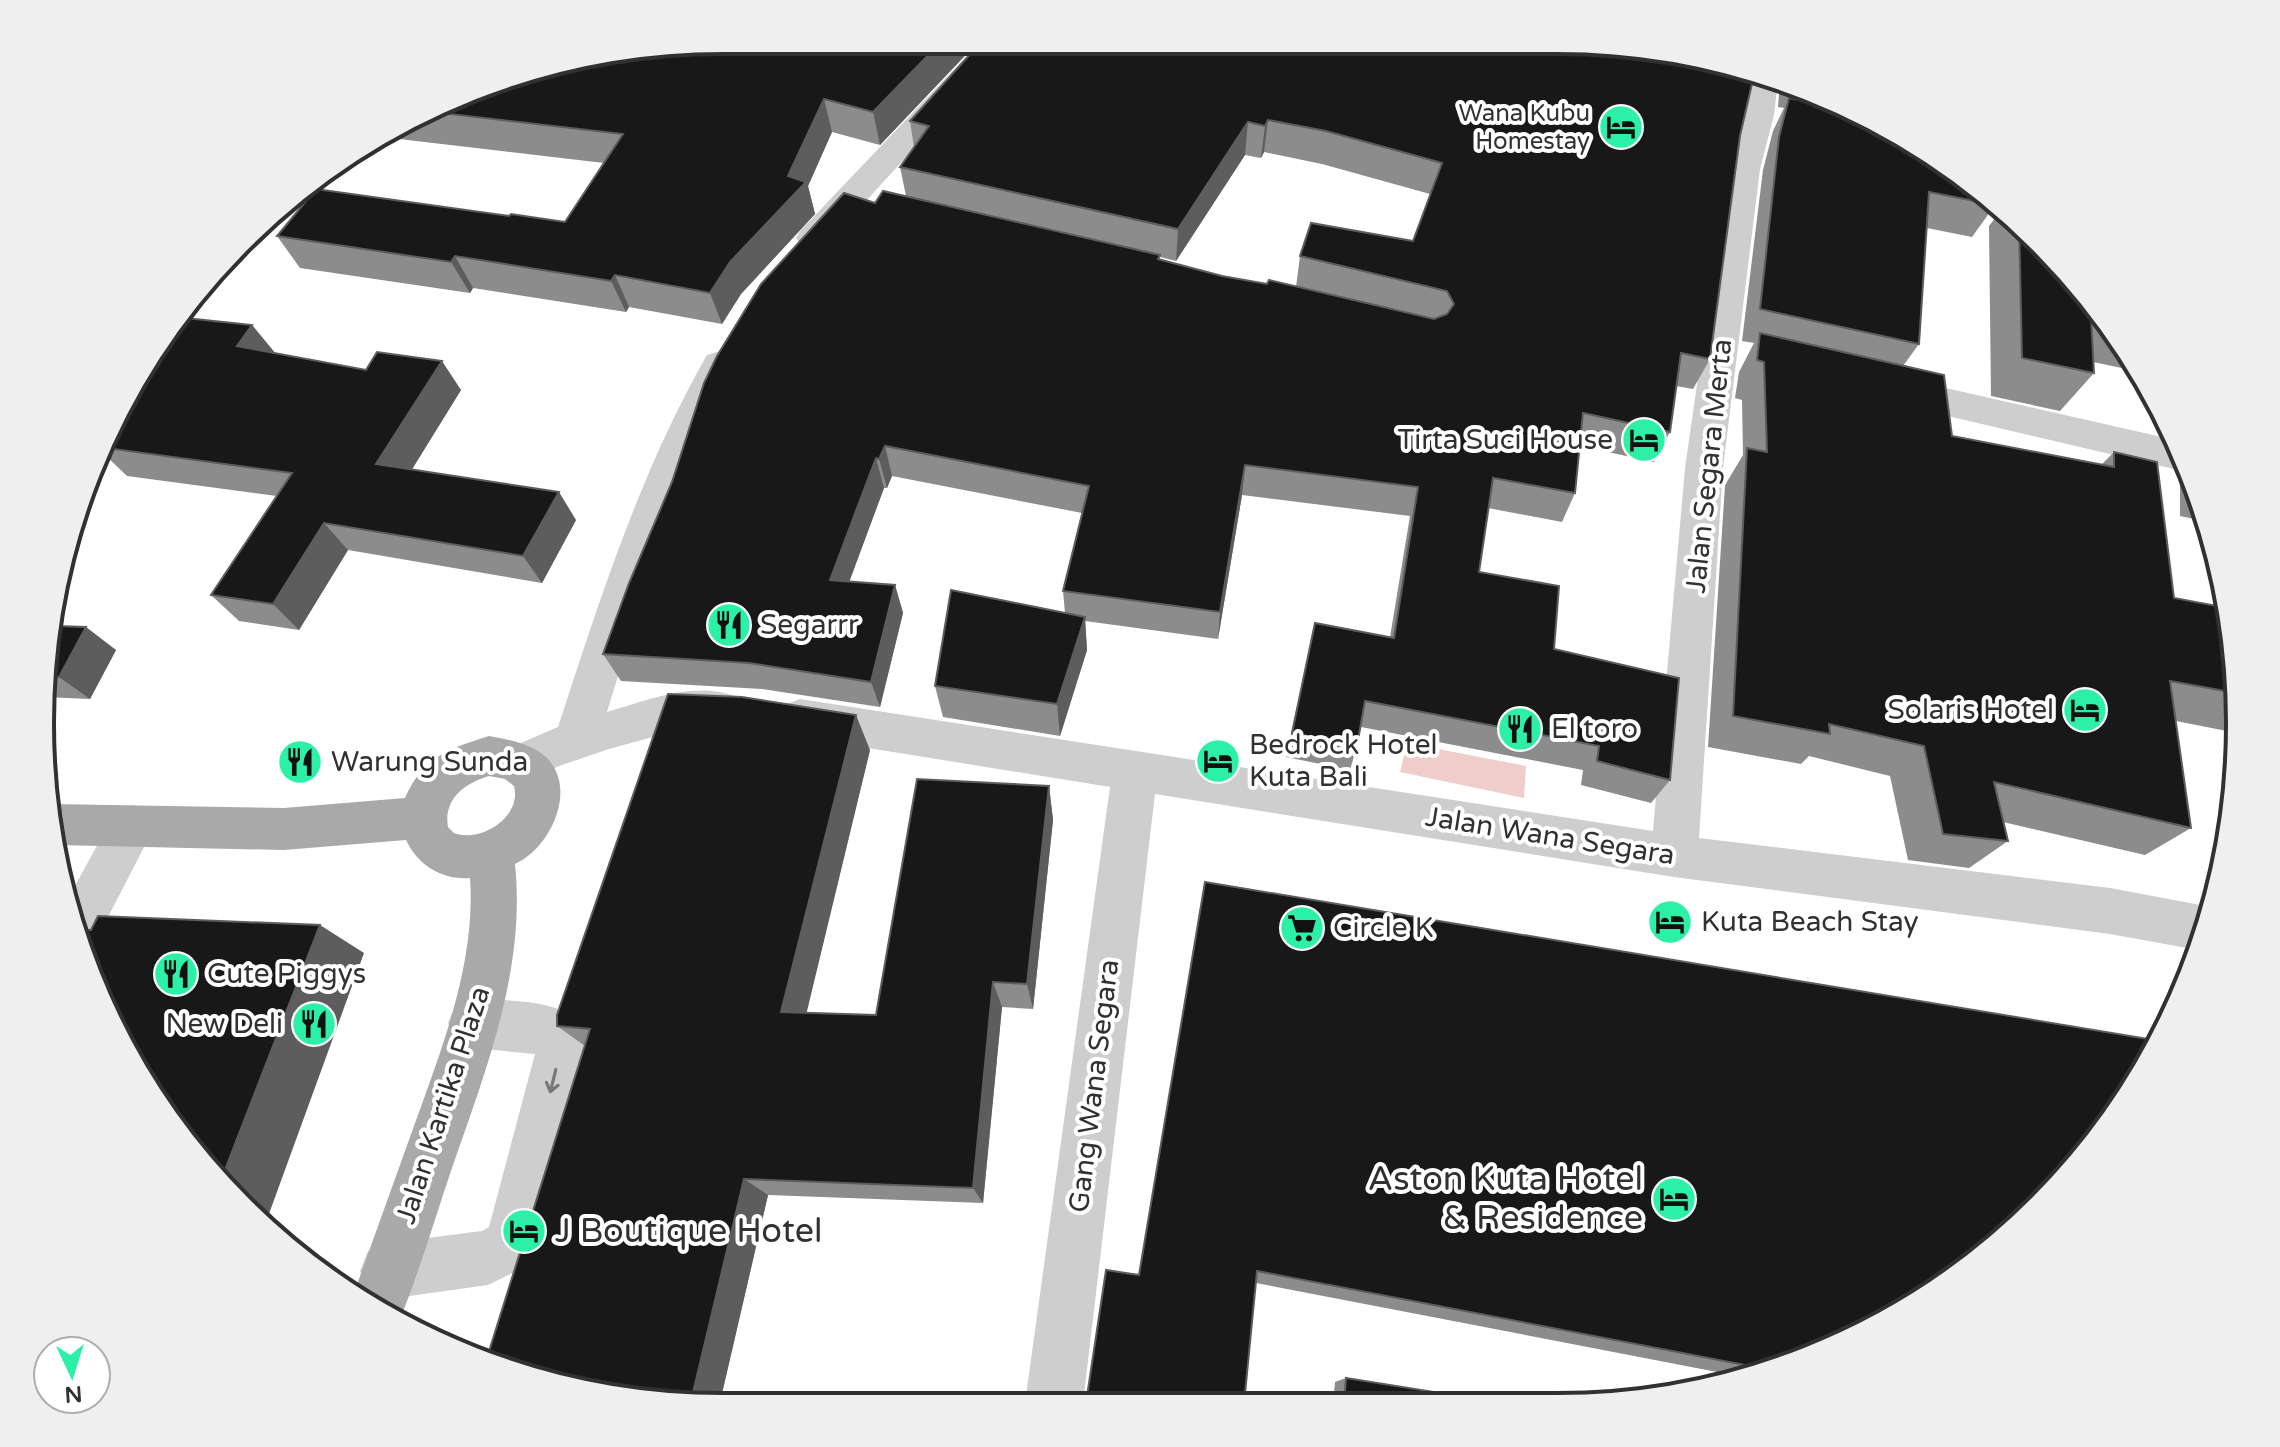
<svg xmlns="http://www.w3.org/2000/svg" width="2280" height="1447" viewBox="0 0 2280 1447" font-family="'Varela Round',sans-serif">
  <style>
    .water { fill: #efcdcb }
    .lines { fill: none; stroke-linecap: round; stroke-linejoin: round }
    .minor { fill: #cecece; fill-rule: evenodd }
    .major { fill: #a9a9a9; fill-rule: evenodd }
    .wall { fill: #8c8c8c; fill-rule: evenodd }
    .shaded-wall { fill: #5d5d5d }
    .building { fill: #181818; stroke: #5d5d5d; stroke-width: 2 }
    .oneway { stroke: #787878 }
    .labels { text-anchor: middle; dominant-baseline: central; stroke-width: 8; stroke-linejoin: round; paint-order: stroke }
    .far-poi-label { font-size: 24px; fill: #313131; stroke: #fff; text-anchor: end }
    .poi-label { font-size: 28px; fill: #313131; stroke: #fff; text-anchor: start }
    .street-label { font-size: 28px; fill: #313131; stroke: #fff }
    .near-poi-label { font-size: 34px; fill: #313131; stroke: #fff; text-anchor: end }
    .rim { fill: none; stroke: #313131; stroke-width: 4 }
  </style>
  <rect width="100%" height="100%" fill="#fff"/>
  <polygon class="water" points="1407,743 1526,766 1524,798 1400,772"/>
  <g class="lines">
    <g class="minor">
      <polygon points="980,42 1011,42 825,246 813,249 801,246 796,238 801,230"/>
      <polygon points="1750,74 1778,81 1774,115 1760,169 1723,468 1699,838 2110,888 2206,906 2213,909 2198,950 2110,934 1674,877 1155,794 1083,1403 1025,1403 1110,787 800,737 784,731 778,718 784,705 800,699 1653,831 1685,468 1728,169"/>
      <path d="M720,351L733,355L738,364C679,475 644,592 607,712C648,700 693,681 735,696L742,709L735,722L720,728L689,727L609,749L559,766L523,783L507,777L501,763L507,749L558,727C600,599 640,472 707,355Z"/>
      <polygon points="1888,375 2175,440 2188,469 2182,471 1875,399 1869,389 1875,379"/>
      <polygon points="132,805 148,811 155,826 93,946 85,949 65,904 116,811"/>
      <path d="M473,998C504,1002 560,997 581,1025C584,1030 586,1038 588,1043L539,1245L531,1264L488,1285L388,1299L368,1291L360,1271L368,1251L388,1243L482,1231L489,1227L535,1054L473,1048L455,1040L448,1023L455,1006Z"/>
    </g>
    <path class="major" d="M489,736C510,740 531,743 547,758C578,790 550,848 515,864C526,969 486,1070 452,1168C435,1218 420,1270 400,1319L354,1293C374,1237 394,1182 414,1126C442,1048 476,963 470,878C441,880 418,865 406,840L284,850L56,845L51,804L284,808L405,798C423,757 448,749 489,736ZM489,776L505,779L514,786C522,817 481,843 454,833L448,827C443,799 465,783 489,776Z"/>
  </g>
  <g class="wall">
    <polygon points="978,42 880,145 832,132 808,186 815,214 741,294 722,324 629,307 626,312 473,288 470,293 300,268 277,236 509,216 565,222 604,163 382,137 504,76"/>
    <path d="M981,42L1740,136L1710,359L1693,389L1676,386L1670,432L1654,462L1580,446L1575,493L1562,522L1488,508L1479,572L1554,649L1670,780L1651,803L1581,785L1583,770L1361,727L1357,746L1350,770L1286,757L1315,623L1390,637L1410,516L1242,495L1218,639L1085,621L1087,650L1060,736L943,717L935,686L1065,613L1063,591L1082,513L892,476L887,488H884L849,581L895,585L903,613L880,707L762,689L621,681L603,654L875,203L906,196L900,167L914,147L910,121ZM1264,152L1322,164L1430,194L1413,241L1300,256L1296,287L1267,284L1222,276L1160,259V257L1176,261L1245,155L1261,158Z"/>
    <polygon points="1780,82 1818,92 1973,182 1995,205 1972,237 1927,228 1919,344 1903,366 1952,436 2101,465 2114,452 2174,598 2234,635 2237,733 2176,721 2191,828 2145,855 2003,822 2008,841 1969,868 1908,860 1890,776 1809,756 1801,764 1708,747 1725,485 1743,455 1742,400 1735,398 1739,372 1754,343 1742,341 1763,170 1773,131 1784,108 1778,107"/>
    <polygon points="2002,209 2071,273 2141,372 2093,362 2094,373 2060,411 1991,396 1989,226"/>
    <polygon points="176,317 252,325 275,353 461,390 412,469 576,520 542,583 348,550 299,630 239,621 211,595 277,496 127,476 103,453"/>
    <polygon points="2187,467 2204,504 2208,522 2180,516 2180,474"/>
    <polygon points="56,626 116,650 90,699 44,697"/>
    <polygon points="870,750 806,1013 876,1015 1049,786 1053,820 1033,1009 1002,1007 983,1203 768,1195 720,1402 585,1046 557,1026"/>
    <polygon points="2160,1041 1776,1371 1743,1377 1256,1283 1139,1275"/>
    <polygon points="1346,1378 1453,1405 1333,1404 1335,1382"/>
  </g>
  <g class="shaded-wall">
    <polygon points="942,41 978,42 880,145 873,112"/>
    <polygon points="824,99 832,132 808,186 815,214 741,294 722,324 710,293 788,176"/>
    <polygon points="1268,120 1264,152 1261,158 1265,126"/>
    <polygon points="1248,122 1245,155 1176,261 1178,229"/>
    <polygon points="455,256 473,288 470,293 451,262"/>
    <polygon points="615,275 629,307 626,312 611,281"/>
    <polygon points="252,325 276,354 237,346"/>
    <polygon points="442,361 461,390 398,492 376,464"/>
    <polygon points="885,446 892,476 887,488 879,459"/>
    <polygon points="876,458 884,488 840,607 830,580"/>
    <polygon points="1245,465 1242,495 1218,639 1220,612"/>
    <polygon points="559,492 576,520 542,583 523,556"/>
    <polygon points="324,523 348,550 299,630 273,604"/>
    <polygon points="895,585 903,613 880,707 871,682"/>
    <polygon points="1085,617 1087,650 1060,736 1057,704"/>
    <polygon points="86,627 116,650 90,699 59,677"/>
    <polygon points="856,715 870,750 801,1036 781,1012"/>
    <polygon points="1049,786 1053,820 1033,1009 1027,984"/>
    <polygon points="320,925 364,953 266,1222 223,1175"/>
    <polygon points="993,982 1002,1007 983,1203 973,1188"/>
    <polygon points="744,1179 768,1195 720,1402 691,1401"/>
  </g>
  <g class="building">
    <polygon points="724,40 942,41 873,112 824,99 788,176 806,182 730,262 710,293 615,275 611,281 455,256 451,262 277,236 316,189 509,216 511,214 565,222 623,134 432,112 504,76"/>
    <polygon points="981,42 1645,46 1754,75 1740,136 1710,359 1681,353 1670,432 1583,413 1575,493 1493,478 1479,572 1559,586 1554,649 1679,678 1670,780 1597,761 1599,746 1365,701 1357,746 1292,733 1315,623 1394,638 1418,487 1245,465 1220,612 1063,591 1089,486 885,446 879,459 876,458 830,580 895,585 871,682 749,663 603,654 629,583 672,482 704,383 717,356 761,284 844,193 875,203 883,191 1160,255 1158,259 1222,276 1267,284 1269,280 1434,319 1447,314 1454,304 1447,291 1300,256 1311,223 1413,241 1442,163 1326,131 1268,120 1265,126 1248,122 1178,229 900,167 929,126 910,121"/>
    <polygon points="1789,98 1849,110 1973,182 1995,202 1995,205 1929,192 1919,344 1760,309 1779,137"/>
    <polygon points="2019,224 2071,273 2103,318 2091,315 2094,373 2022,358"/>
    <polygon points="176,317 252,325 237,346 366,370 377,352 442,361 376,464 559,492 523,556 324,523 273,604 211,595 292,473 106,448 126,410 140,392 136,392"/>
    <polygon points="1760,333 1944,375 1952,436 2114,467 2114,452 2157,462 2174,598 2228,608 2234,635 2236,693 2170,681 2191,828 1994,782 2008,841 1943,834 1924,746 1829,724 1830,734 1733,716 1747,448 1767,452 1764,362 1757,360"/>
    <polygon points="951,590 1085,617 1057,704 935,686"/>
    <polygon points="56,626 86,627 59,677 48,676"/>
    <polygon points="668,694 742,697 856,715 781,1012 876,1015 917,779 1049,786 1027,984 993,982 973,1188 744,1179 691,1401 635,1401 486,1361 590,1029 557,1026 557,1015"/>
    <polygon points="1205,882 2160,1041 2098,1140 2007,1238 1898,1316 1776,1371 1257,1271 1244,1404 1086,1403 1106,1270 1139,1275"/>
    <polygon points="98,916 320,925 223,1175 155,1104 77,930 91,930"/>
    <polygon points="1346,1378 1453,1395 1453,1405 1344,1404"/>
  </g>
  <defs><path id="oneway-shaft" d="M-6 0H5M1.5-3L5.5 0L1.5 3" fill="none" stroke-width="1.6" stroke-linecap="round" stroke-linejoin="round" transform="scale(2)"/></defs>
  <use class="oneway" href="#oneway-shaft" transform="translate(553 1081) rotate(104)"/>
  <defs>
    <g id="hotel-disc" transform="scale(2.3)"><circle r="9.5" fill="#2cf0a5" stroke="#fff"/><path d="M-6-4.5h1.5V1H6V5H4.5V3h-9V5H-6ZM-4 0a1.8 1.8 0 1 1 3.6 0ZM.5 0V-2.5h3Q6-2.5 6 0Z" fill="#111"/></g>
    <g id="restaurant-disc" transform="scale(2.3)"><circle r="9.5" fill="#2cf0a5" stroke="#fff"/><path d="M-5-6h1v4h1v-4h1v4h1v-4h1v5L-1.5 .5V6h-2V.5L-5-1ZM5-6V6H3V1.5H1.5Q1.5-4 5-6Z" fill="#111"/></g>
    <g id="supermarket-disc" transform="scale(2.3)"><circle r="9.5" fill="#2cf0a5" stroke="#fff"/><path d="M-6-5.5h2.5l.6 2H6L4.5 2H-2.5L-4.4-4H-6ZM-1.5 3.2a1.3 1.3 0 1 0 .1 0ZM3 3.2a1.3 1.3 0 1 0 .1 0Z" fill="#111"/></g>
  </defs>
  <g fill-rule="evenodd">
    <use href="#hotel-disc" x="1621" y="127"/>
    <use href="#hotel-disc" x="1644" y="440"/>
    <use href="#restaurant-disc" x="729" y="625"/>
    <use href="#hotel-disc" x="2085" y="710"/>
    <use href="#restaurant-disc" x="1520" y="729"/>
    <use href="#hotel-disc" x="1218" y="761"/>
    <use href="#restaurant-disc" x="300" y="762"/>
    <use href="#hotel-disc" x="1670" y="922"/>
    <use href="#supermarket-disc" x="1302" y="928"/>
    <use href="#restaurant-disc" x="176" y="974"/>
    <use href="#restaurant-disc" x="314" y="1024"/>
    <use href="#hotel-disc" x="1674" y="1199"/>
    <use href="#hotel-disc" x="524" y="1231"/>
  </g>
  <g class="labels">
    <g class="far-poi-label">
      <text x="1590" y="113">Wana Kubu<tspan x="1590" dy="28">Homestay</tspan></text>
    </g>
    <g class="poi-label">
      <text x="1613" y="440" text-anchor="end">Tirta Suci House</text>
      <text x="760" y="625">Segarrr</text>
      <text x="2054" y="710" text-anchor="end">Solaris Hotel</text>
      <text x="1551" y="729">El toro</text>
      <text x="1249" y="745">Bedrock Hotel<tspan x="1249" dy="32">Kuta Bali</tspan></text>
      <text x="331" y="762">Warung Sunda</text>
      <text x="1701" y="922">Kuta Beach Stay</text>
      <text x="1333" y="928">Circle K</text>
      <text x="207" y="974">Cute Piggys</text>
      <text x="283" y="1024" text-anchor="end">New Deli</text>
    </g>
    <g class="street-label">
      <text transform="translate(1709 466) rotate(-84)">Jalan Segara Merta</text>
      <text transform="translate(1550 836) rotate(9)">Jalan Wana Segara</text>
      <text transform="translate(1094 1086) rotate(-83)">Gang Wana Segara</text>
      <text transform="translate(443 1105) rotate(-72)">Jalan Kartika Plaza</text>
    </g>
    <g class="near-poi-label">
      <text x="1643" y="1179">Aston Kuta Hotel<tspan x="1643" dy="39">&amp; Residence</tspan></text>
      <text x="555" y="1231" text-anchor="start">J Boutique Hotel</text>
    </g>
  </g>
  <path d="M0 0H2280V1447H0ZM723 54H1557A669 669 0 0 1 2226 723V724A669 669 0 0 1 1557 1393H723A669 669 0 0 1 54 724V723A669 669 0 0 1 723 54Z" fill="#efefef" fill-rule="evenodd"/>
  <path class="rim" d="M723 54H1557A669 669 0 0 1 2226 723V724A669 669 0 0 1 1557 1393H723A669 669 0 0 1 54 724V723A669 669 0 0 1 723 54Z"/>
  <g transform="translate(72 1375) rotate(176)"><circle r="38" fill="#ffffff" stroke="#adadad" stroke-width="2"/>
  <path d="M0-6L14 30L0 20L-14 30Z" fill="#2cf0a5"/>
  <text y="-12" font-size="22" font-weight="bold" text-anchor="middle" fill="#313131">N</text>
  </g>
</svg>
